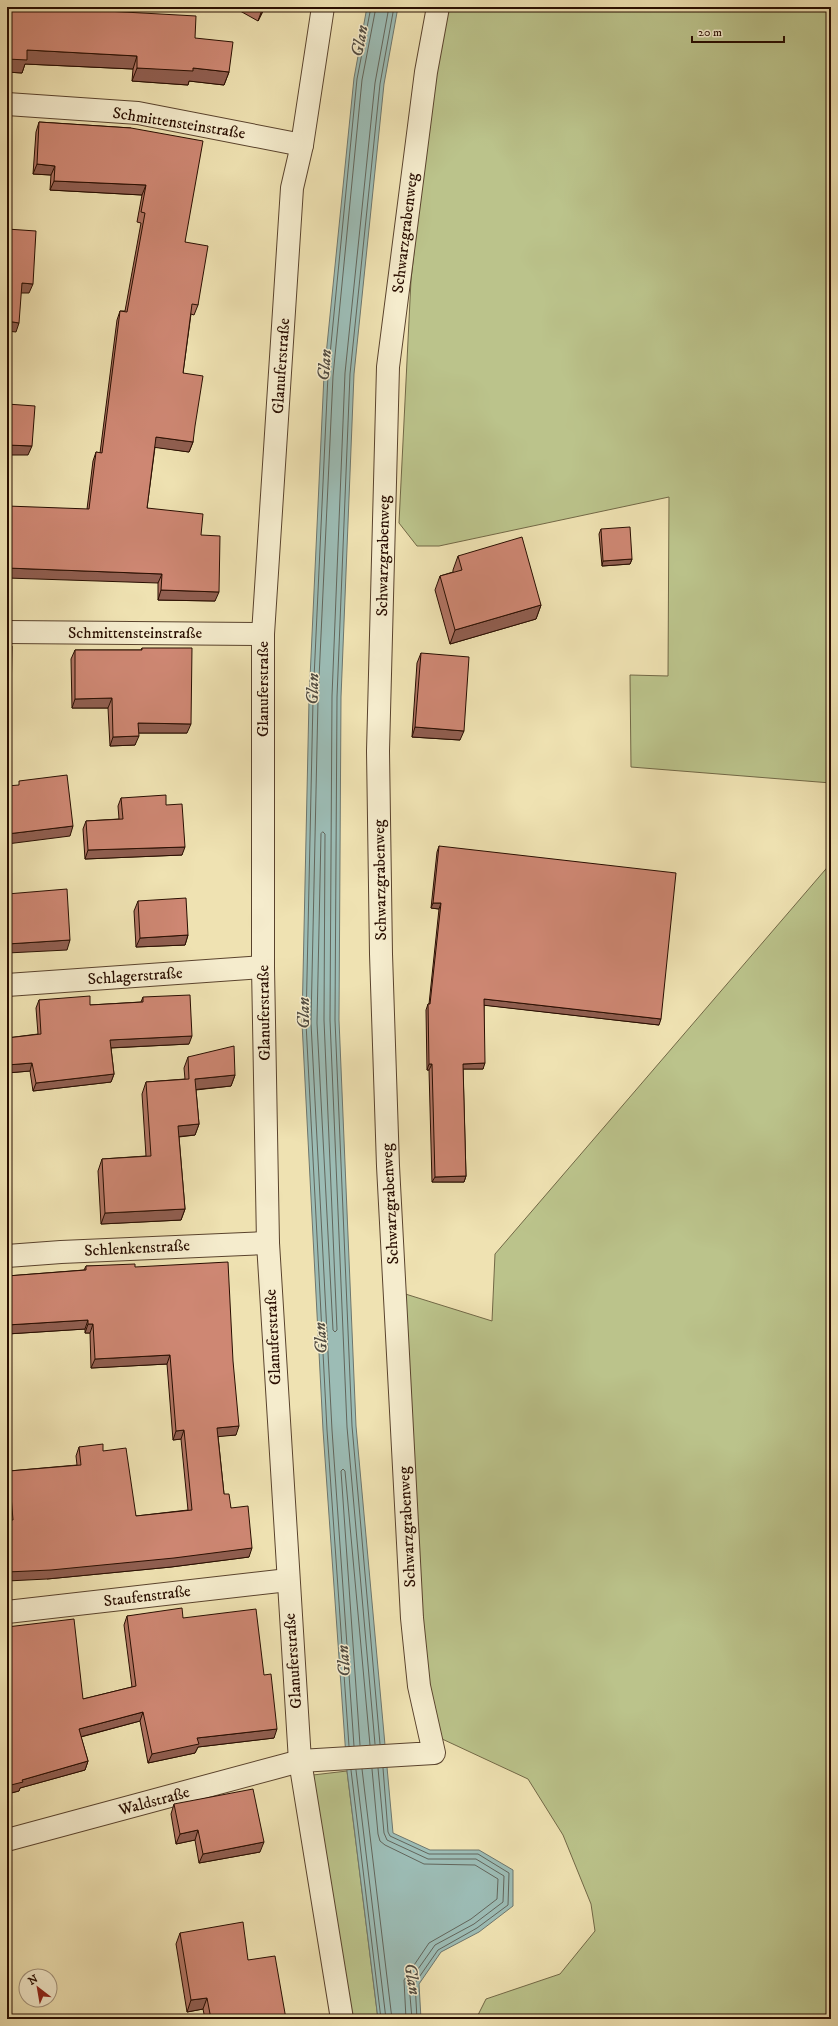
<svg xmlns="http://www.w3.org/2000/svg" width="838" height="2026" viewBox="0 0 838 2026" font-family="'IM FELL DW Pica',serif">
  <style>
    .grass { fill: #bbc38b; stroke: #726846 }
    .water { fill: #9cbcb5; stroke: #6e766d }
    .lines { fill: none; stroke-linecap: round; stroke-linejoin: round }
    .shore { stroke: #62655b; stroke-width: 1 }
    .minor-casing { stroke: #5a432d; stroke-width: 24 }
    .minor { stroke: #f5eccd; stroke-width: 22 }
    .wall { fill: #b17463; stroke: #290e01 }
    .shaded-wall { fill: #905e50; stroke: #290e01 }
    .building { fill: #ce8773; stroke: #290e01 }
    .labels { text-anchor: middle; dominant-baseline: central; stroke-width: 3; stroke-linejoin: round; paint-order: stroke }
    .street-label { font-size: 16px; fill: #290e01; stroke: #f5eccd }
    .water-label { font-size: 17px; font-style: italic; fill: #514b40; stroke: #f5eccd }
  </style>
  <rect width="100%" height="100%" fill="#efe2b2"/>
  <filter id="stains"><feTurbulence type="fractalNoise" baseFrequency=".005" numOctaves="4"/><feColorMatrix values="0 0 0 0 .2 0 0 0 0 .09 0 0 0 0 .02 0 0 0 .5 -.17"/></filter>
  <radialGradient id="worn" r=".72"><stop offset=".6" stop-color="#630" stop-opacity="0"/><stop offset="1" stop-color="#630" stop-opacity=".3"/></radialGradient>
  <g class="grass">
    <polygon points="446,7 831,7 831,783 631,767 630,675 668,676 669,497 439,546 417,546 399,523 411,280 435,58"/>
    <polygon points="831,863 831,2019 476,2019 486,1999 560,1974 595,1931 591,1904 563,1835 528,1779 440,1738 428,1681 413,1534 399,1292 492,1321 495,1254"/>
    <polygon points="347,1771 378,2019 351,2019 313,1775"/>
  </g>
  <polygon class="water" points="367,7 398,7 384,84 354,374 341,697 339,1020 356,1426 393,1833 430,1850 479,1850 513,1870 513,1906 479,1932 441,1952 419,1984 421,2019 378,2019 347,1771 323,1430 302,1023 309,700 324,375 354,78"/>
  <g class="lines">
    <g class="shore">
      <polygon points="323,832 325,834 324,1020 337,1330 335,1332 333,1330 317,1023 321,834"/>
      <polyline points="375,1744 347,1427 330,1020 332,696 345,373 375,83 389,7"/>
      <polyline points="380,1744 352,1426 335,1020 337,697 350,374 380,84 394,7"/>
      <polyline points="360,1745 341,1471 343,1469 345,1471 370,1745"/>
      <polyline points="349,1746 327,1430 306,1023 313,700 328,375 357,79 371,7"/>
      <polyline points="354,1746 332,1430 311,1023 318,700 333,376 362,80 376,7"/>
      <polyline points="378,1768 384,1833 387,1840 428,1859 476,1859 504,1876 503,1902 474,1924 435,1945 411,1979 409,1984 412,2019"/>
      <polyline points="383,1768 388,1832 390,1836 429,1854 478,1854 509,1873 508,1905 477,1928 438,1950 415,1983 417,2019"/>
      <polyline points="362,1769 392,2019"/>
      <polyline points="372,1769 378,1834 380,1841 385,1845 424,1864 475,1865 498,1879 497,1899 471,1919 429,1943 404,1980 406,2019"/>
      <polyline points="351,1770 381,2019"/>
      <polyline points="356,1770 386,2019"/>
    </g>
    <g class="minor-casing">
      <g id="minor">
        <polyline points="323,7 302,145 292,188 263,634 263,967 268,1243 300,1761 342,2019"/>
        <polyline points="7,104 138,113 302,145"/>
        <polyline points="7,632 263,634"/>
        <polyline points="7,985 263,967"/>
        <polyline points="7,1256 61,1252 268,1243"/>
        <polyline points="7,1612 288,1580"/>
        <polyline points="7,1840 300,1761 434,1753 419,1686 412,1618 388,1166 381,954 378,751 388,367 426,72 438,7"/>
      </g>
    </g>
    <use href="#minor" class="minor"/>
  </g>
  <g class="wall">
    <polygon points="7,7 62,8 63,7 106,7 106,11 195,38 229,72 224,85 189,81 188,85 132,81 133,69 25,64 22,73 7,72"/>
    <polygon points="233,7 265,7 258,21"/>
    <polygon points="39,122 131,128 185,242 198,305 194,315 191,314 183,373 193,442 189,452 155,447 147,508 201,535 215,601 158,600 158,583 87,509 93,461 96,452 100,453 117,320 120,311 125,311 141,223 137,222 142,195 50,190 51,175 33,174 36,132"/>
    <polygon points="601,529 632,559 630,564 602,566 599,534"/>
    <polygon points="458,556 541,605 536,619 450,644 435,590 440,576 453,572 453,570"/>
    <polygon points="142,648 187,733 138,733 135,745 110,746 108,708 72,708 71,659 75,650 141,650"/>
    <polygon points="421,653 460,740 412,737 417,663"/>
    <polygon points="121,798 166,805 182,855 85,859 83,829 86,821 119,819 118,806"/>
    <polygon points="439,846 659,1025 484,1005 483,1069 463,1069 466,1176 464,1182 432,1182 429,1070 427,1070 426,1010 428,1004 429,1004 439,909 431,908 437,852"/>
    <polygon points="138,901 188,935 185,945 136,947 134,911"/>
    <polygon points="143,997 189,1044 111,1048 114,1074 111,1082 33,1091 30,1071 7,1073 7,1038 38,1034 36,1008 39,1000 90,1005 141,1002"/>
    <polygon points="188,1057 235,1075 231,1086 196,1090 199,1124 195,1135 179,1137 185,1209 181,1220 101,1224 98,1171 102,1159 146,1156 142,1094 146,1082 185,1079 184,1068"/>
    <polygon points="86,1266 135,1267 236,1435 218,1436 224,1494 231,1508 249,1557 171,1567 47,1579 9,1520 7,1497 7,1477 9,1471 77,1465 76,1456 79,1447 103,1451 136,1516 188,1510 181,1439 173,1440 167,1364 91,1368 90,1333 85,1333 85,1329 7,1334 7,1276 84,1270"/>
    <polygon points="127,1616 183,1618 264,1675 274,1738 198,1747 195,1753 148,1763 140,1721 81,1737 88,1761 85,1770 20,1788 19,1791 7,1794 83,1699 132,1687 124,1625"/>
    <polygon points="174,1804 260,1852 199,1863 195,1840 176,1844 171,1814"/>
    <polygon points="180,1933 248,1960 286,2019 205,2019 203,2009 187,2012 176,1944"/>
  </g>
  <g class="shaded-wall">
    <polygon points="263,7 265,7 258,21"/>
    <polygon points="27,50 137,56 133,69 25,64 22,73 7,72 7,59"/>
    <polygon points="137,68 193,68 229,72 224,85 189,81 188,85 132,81"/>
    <polygon points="37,164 55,166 51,175 33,174"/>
    <polygon points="54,181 146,185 142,195 50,190"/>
    <polygon points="22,283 33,284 29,293 19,293"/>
    <polygon points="7,321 19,323 16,332 7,331"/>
    <polygon points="156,437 193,442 189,452 152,447"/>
    <polygon points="7,445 32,446 28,455 7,455"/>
    <polygon points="632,559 630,564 602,566 603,561"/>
    <polygon points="7,568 162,574 158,583 7,578"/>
    <polygon points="161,590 219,592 215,601 158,600"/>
    <polygon points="541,605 536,619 450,644 455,630"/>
    <polygon points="112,698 108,708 72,708 75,699"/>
    <polygon points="7,701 11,701 7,711"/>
    <polygon points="138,723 191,724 187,733 135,733"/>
    <polygon points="415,727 464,731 460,740 412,737"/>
    <polygon points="139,736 135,745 110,746 113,737"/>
    <polygon points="73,826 70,836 7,844 7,834"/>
    <polygon points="185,847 182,855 85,859 88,850"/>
    <polygon points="433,903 441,903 439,909 431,908"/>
    <polygon points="188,935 185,945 136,947 140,938"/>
    <polygon points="70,940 67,950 7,953 7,944"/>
    <polygon points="484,999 661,1019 659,1025 482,1005"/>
    <polygon points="192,1036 189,1044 107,1048 110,1040"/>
    <polygon points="32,1063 30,1071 7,1073 7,1065"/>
    <polygon points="485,1063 483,1069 461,1069 463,1064"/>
    <polygon points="429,1064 432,1064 429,1070 427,1070"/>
    <polygon points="114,1074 111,1082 33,1091 36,1083"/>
    <polygon points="235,1075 231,1086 191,1090 195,1079"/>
    <polygon points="199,1124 195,1135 174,1137 178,1126"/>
    <polygon points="10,1166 7,1175 7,1167"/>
    <polygon points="466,1176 464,1182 432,1182 435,1177"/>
    <polygon points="185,1209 181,1220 101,1224 105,1213"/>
    <polygon points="88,1320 85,1329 7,1334 7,1325"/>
    <polygon points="88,1324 93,1324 90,1333 85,1333"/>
    <polygon points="170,1355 167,1364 91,1368 95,1359"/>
    <polygon points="239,1426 236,1435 214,1437 217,1428"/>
    <polygon points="184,1430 181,1439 173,1440 176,1431"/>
    <polygon points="252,1548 249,1557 171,1567 47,1579 7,1581 7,1572"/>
    <polygon points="143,1712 140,1721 76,1738 79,1729"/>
    <polygon points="277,1729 274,1738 198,1747 195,1753 148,1763 152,1754 197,1738"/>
    <polygon points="88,1761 85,1770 20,1788 19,1791 7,1794 7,1786 22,1780"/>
    <polygon points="198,1830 195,1840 176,1844 180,1834"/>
    <polygon points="264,1842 260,1852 199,1863 203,1854"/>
    <polygon points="207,1998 203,2009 187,2012 191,2000"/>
  </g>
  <g class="building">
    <polygon points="7,7 44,7 66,8 66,7 106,7 106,11 196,16 195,38 233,42 229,72 193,68 193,71 137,68 137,56 27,50 27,60 7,59"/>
    <polygon points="39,122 131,128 203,141 185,242 208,246 198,305 192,304 183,373 203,376 195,426 193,442 156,437 147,508 203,514 201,535 220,536 219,592 161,590 162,574 7,568 7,506 89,509 96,452 102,453 120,311 127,312 145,213 141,212 146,185 54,181 55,166 37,164"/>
    <polygon points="7,229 36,231 33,284 22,283 19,323 7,321"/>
    <polygon points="7,404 35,406 32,446 7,445"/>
    <polygon points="630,527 632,559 603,561 601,529"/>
    <polygon points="522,537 541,605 455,630 440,576 462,570 458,556"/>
    <polygon points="7,646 12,646 11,701 7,701"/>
    <polygon points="142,648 192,648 191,724 138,723 139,736 113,737 112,698 75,699 75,650 142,650"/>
    <polygon points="421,653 469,657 464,731 415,727"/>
    <polygon points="67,775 73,826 7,834 7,786 19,785 19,781"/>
    <polygon points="166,795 166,805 182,804 185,847 88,850 86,821 123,819 121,798"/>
    <polygon points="439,846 676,873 661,1019 484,999 485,1063 463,1064 466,1176 435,1177 432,1064 429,1064 428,1004 430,1004 441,903 433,903"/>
    <polygon points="67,889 70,940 7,944 7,894"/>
    <polygon points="186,898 188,935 140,938 138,901"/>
    <polygon points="190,995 192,1036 110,1040 114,1074 36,1083 32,1063 7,1065 7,1038 41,1034 39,1000 90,996 90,1005 143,1002 143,997"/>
    <polygon points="234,1046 235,1075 195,1079 199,1124 178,1126 185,1209 105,1213 102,1159 151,1156 146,1082 189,1079 188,1057"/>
    <polygon points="7,1141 10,1166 7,1167"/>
    <polygon points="228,1262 233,1361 239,1426 217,1428 224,1494 229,1494 231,1508 248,1506 252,1548 174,1558 51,1570 7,1572 7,1520 13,1520 9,1471 81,1465 79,1447 103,1444 103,1451 126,1448 136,1516 192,1510 184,1430 176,1431 170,1355 95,1359 93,1324 88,1324 88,1320 7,1325 7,1276 86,1270 86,1266 135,1264 135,1267"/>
    <polygon points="182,1608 183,1618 256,1609 264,1675 271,1674 277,1729 197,1738 199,1744 152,1754 143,1712 79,1729 88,1761 22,1780 23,1782 7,1786 7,1627 74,1619 83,1699 136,1686 127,1616"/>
    <polygon points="253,1789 264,1842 203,1854 198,1830 180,1834 174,1804"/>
    <polygon points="243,1922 248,1960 275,1956 286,2019 211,2019 207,1998 191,2000 180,1933"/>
  </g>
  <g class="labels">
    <g class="street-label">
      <text transform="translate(179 123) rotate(9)">Schmittensteinstraße</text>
      <text transform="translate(405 233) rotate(-83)">Schwarzgrabenweg</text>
      <text transform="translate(281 366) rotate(-86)">Glanuferstraße</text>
      <text transform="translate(383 556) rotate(-89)">Schwarzgrabenweg</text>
      <text x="135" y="633">Schmittensteinstraße</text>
      <text transform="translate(263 689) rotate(-90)">Glanuferstraße</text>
      <text transform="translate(380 880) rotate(-91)">Schwarzgrabenweg</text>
      <text transform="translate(135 976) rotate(-4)">Schlagerstraße</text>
      <text transform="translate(264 1013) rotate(-91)">Glanuferstraße</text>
      <text transform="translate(390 1204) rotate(-93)">Schwarzgrabenweg</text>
      <text transform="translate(137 1248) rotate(-3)">Schlenkenstraße</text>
      <text transform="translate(273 1337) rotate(-93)">Glanuferstraße</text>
      <text transform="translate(407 1527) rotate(-93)">Schwarzgrabenweg</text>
      <text transform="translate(147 1596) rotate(-7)">Staufenstraße</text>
      <text transform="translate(293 1661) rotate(-94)">Glanuferstraße</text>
      <text transform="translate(154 1801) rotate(-15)">Waldstraße</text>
    </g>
    <g class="water-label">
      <text transform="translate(360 41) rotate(-79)">Glan</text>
      <text transform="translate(325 365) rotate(-85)">Glan</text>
      <text transform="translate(313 689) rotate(-88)">Glan</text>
      <text transform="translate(304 1013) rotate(-90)">Glan</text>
      <text transform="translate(321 1338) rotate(-93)">Glan</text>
      <text transform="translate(344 1661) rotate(-94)">Glan</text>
      <text transform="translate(412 1979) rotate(81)">Glan</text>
    </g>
  </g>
  <rect width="838" height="2026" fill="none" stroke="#efe2b2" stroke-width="24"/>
  <rect x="8" y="8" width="822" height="2010" fill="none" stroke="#290e01" stroke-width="2"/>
  <rect x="12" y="12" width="814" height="2002" fill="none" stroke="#290e01"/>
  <g transform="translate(38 1988) rotate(329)"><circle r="19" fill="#f5eccd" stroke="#a3937b"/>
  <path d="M0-3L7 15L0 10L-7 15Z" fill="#8f2418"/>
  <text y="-6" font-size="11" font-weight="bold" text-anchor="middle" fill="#290e01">N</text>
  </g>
  <path d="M692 36v6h92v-6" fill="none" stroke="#290e01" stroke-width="2"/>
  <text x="698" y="36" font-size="12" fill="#290e01" stroke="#f5eccd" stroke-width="3" paint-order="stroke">20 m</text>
  <rect width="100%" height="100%" filter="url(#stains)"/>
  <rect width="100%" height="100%" fill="url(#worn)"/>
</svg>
